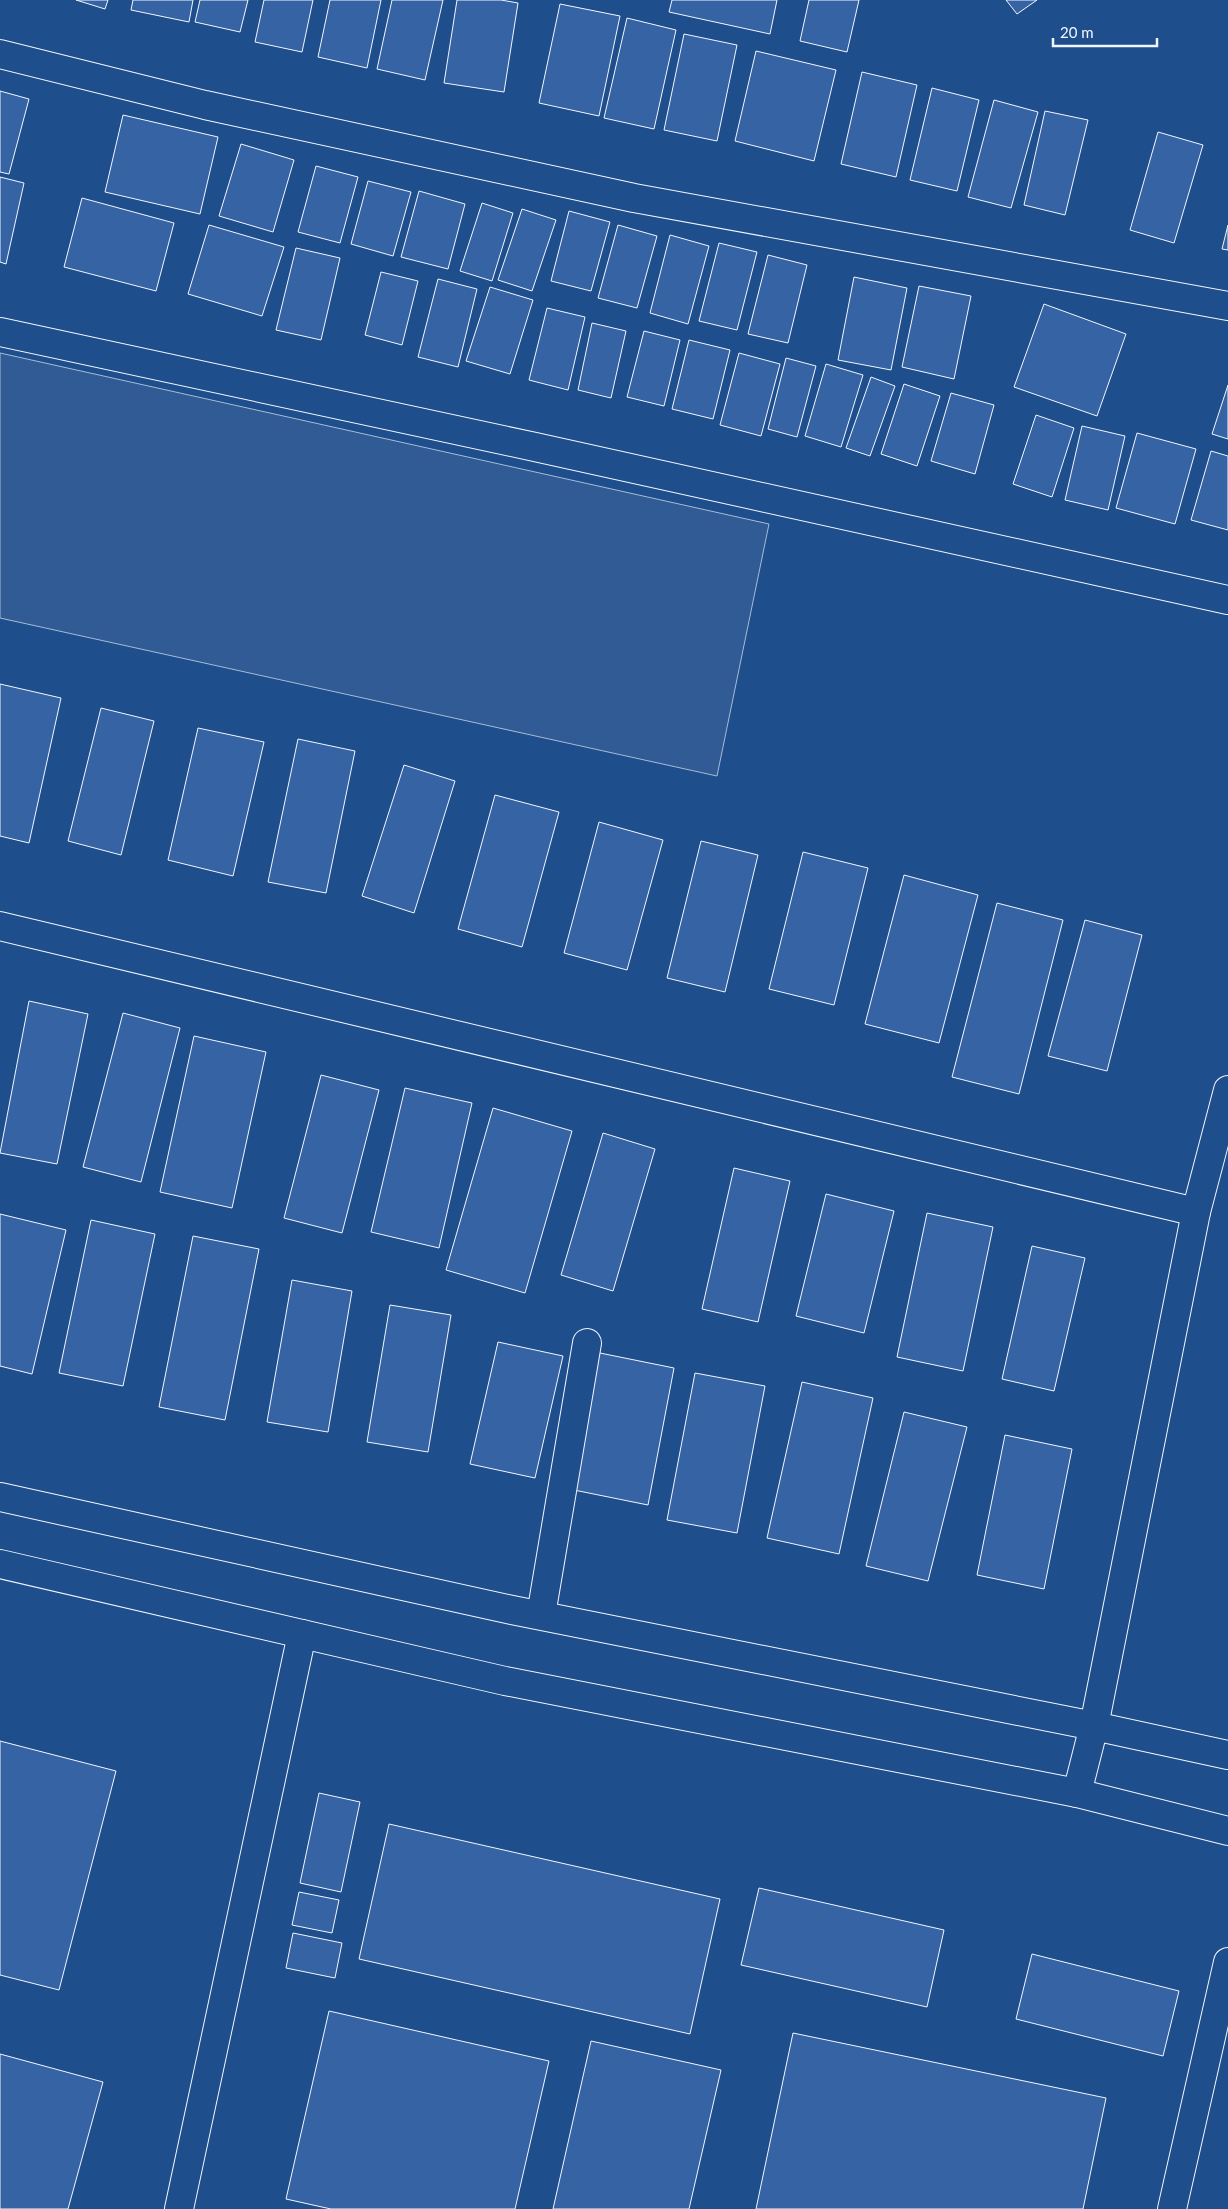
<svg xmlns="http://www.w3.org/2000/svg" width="1228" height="2209" viewBox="0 0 1228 2209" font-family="Lato,sans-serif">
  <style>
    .built { fill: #305b95; stroke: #a8bbd7 }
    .building { fill: #3563a3; stroke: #f2f6ff }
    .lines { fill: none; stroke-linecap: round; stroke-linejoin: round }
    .minor-casing { stroke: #f2f6ff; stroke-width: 30 }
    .minor { stroke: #1f4e8c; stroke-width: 28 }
  </style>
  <rect width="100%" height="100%" fill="#1f4e8c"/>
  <polygon class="built" points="0,353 769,524 717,776 0,618"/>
  <g class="building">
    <polygon points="76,0 108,0 105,9"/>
    <polygon points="133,0 193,0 189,22 131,10"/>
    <polygon points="200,0 248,0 240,32 195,22"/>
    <polygon points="264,0 313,0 302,52 255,42"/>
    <polygon points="330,0 381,0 367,68 318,57"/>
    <polygon points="392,0 443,0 425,80 377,69"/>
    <polygon points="457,0 501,0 518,3 504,92 444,83"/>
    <polygon points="672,0 777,0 770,34 669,12"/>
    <polygon points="809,0 859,0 847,52 800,41"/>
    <polygon points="1006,0 1037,0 1017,14"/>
    <polygon points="560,4 620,16 599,116 539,103"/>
    <polygon points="627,18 676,30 654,129 604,118"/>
    <polygon points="684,34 737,45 717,141 664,130"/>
    <polygon points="756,51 836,70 814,161 735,141"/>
    <polygon points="862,72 917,85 896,177 841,164"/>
    <polygon points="932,88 979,100 957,191 910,180"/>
    <polygon points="0,91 29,99 9,174 0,172"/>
    <polygon points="994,100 1038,112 1011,208 968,197"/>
    <polygon points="1045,111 1088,120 1065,215 1024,205"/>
    <polygon points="123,115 218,137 200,214 105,192"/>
    <polygon points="1158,132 1203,145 1174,243 1130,230"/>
    <polygon points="241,144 294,160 273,232 219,216"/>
    <polygon points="316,166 358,177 340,243 298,232"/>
    <polygon points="0,177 24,183 6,264 0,262"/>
    <polygon points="368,181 411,192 393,256 351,244"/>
    <polygon points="419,191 465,204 448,269 401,257"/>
    <polygon points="82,198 174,223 156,291 64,267"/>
    <polygon points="482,203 513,213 492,281 460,271"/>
    <polygon points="522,209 556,220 532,291 498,280"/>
    <polygon points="569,211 610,222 591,291 551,281"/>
    <polygon points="209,225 284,247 262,316 188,294"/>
    <polygon points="618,225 657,236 637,308 598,298"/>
    <polygon points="1228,225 1228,250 1222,249"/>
    <polygon points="670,235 709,246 688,324 650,313"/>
    <polygon points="719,243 757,252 737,330 699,321"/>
    <polygon points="296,248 340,258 321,340 276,330"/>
    <polygon points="768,255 807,265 788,343 748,334"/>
    <polygon points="381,272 418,281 402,345 365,335"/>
    <polygon points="854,277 907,288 891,370 838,360"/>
    <polygon points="438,279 477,289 458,367 418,357"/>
    <polygon points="919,286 971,296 954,379 902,367"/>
    <polygon points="490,287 533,300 510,374 466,361"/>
    <polygon points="1044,304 1126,334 1097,416 1014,387"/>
    <polygon points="547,308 585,317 568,390 529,380"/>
    <polygon points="592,323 626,331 611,398 578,390"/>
    <polygon points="644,331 680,340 664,406 627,397"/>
    <polygon points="689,340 730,350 713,419 672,409"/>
    <polygon points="739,353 780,364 761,436 720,425"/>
    <polygon points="786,358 816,366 797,437 768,429"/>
    <polygon points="826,364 863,375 841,447 805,436"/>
    <polygon points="871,377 895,386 870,456 846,448"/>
    <polygon points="904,384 940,396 917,466 881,454"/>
    <polygon points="1228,385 1228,439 1212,434"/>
    <polygon points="951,393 994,405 975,474 931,461"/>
    <polygon points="1036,415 1074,428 1052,497 1013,484"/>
    <polygon points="1082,426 1125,436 1108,510 1065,500"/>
    <polygon points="1137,433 1196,449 1175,524 1116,508"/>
    <polygon points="1211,451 1228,456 1228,530 1191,520"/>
    <polygon points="0,684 61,698 29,843 0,836"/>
    <polygon points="101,708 154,721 121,855 68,841"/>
    <polygon points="198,728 264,742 233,876 168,860"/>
    <polygon points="298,739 355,751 326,893 268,882"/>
    <polygon points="404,765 455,781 414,913 362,896"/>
    <polygon points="495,795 559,812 522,947 458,929"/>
    <polygon points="599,822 663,840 627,970 564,953"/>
    <polygon points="701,841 758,855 725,992 667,978"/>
    <polygon points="803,852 868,868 834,1005 769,989"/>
    <polygon points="904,875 978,895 939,1043 865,1024"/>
    <polygon points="997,903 1063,920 1019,1094 952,1077"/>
    <polygon points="1085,920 1142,935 1107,1071 1048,1056"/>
    <polygon points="29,1001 88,1014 57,1164 0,1153"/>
    <polygon points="123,1013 180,1028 141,1182 83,1167"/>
    <polygon points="194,1036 266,1052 232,1208 160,1192"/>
    <polygon points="321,1075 379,1090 342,1233 284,1218"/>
    <polygon points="405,1088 472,1103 439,1248 371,1232"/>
    <polygon points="493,1108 572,1131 525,1293 446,1270"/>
    <polygon points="603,1133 655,1149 613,1291 561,1275"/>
    <polygon points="734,1168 790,1181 758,1322 702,1309"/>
    <polygon points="826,1194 894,1211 864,1333 796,1316"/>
    <polygon points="927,1213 993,1227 963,1371 897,1357"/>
    <polygon points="0,1214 66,1230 32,1374 0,1366"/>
    <polygon points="91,1220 155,1234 123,1386 59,1373"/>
    <polygon points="193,1236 259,1249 225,1420 159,1407"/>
    <polygon points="1032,1246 1085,1258 1054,1391 1002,1379"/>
    <polygon points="292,1280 352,1291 328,1432 267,1422"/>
    <polygon points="390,1305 451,1315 428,1452 367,1442"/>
    <polygon points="498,1342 563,1356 535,1478 470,1464"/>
    <polygon points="595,1352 674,1368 648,1505 569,1489"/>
    <polygon points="695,1373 765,1386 737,1533 667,1520"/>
    <polygon points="802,1382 873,1398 839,1554 767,1538"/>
    <polygon points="904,1412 967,1427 928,1581 866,1566"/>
    <polygon points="1005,1435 1072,1449 1044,1589 977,1575"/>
    <polygon points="0,1741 116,1771 59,1990 0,1975"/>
    <polygon points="319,1793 360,1802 341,1892 300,1883"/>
    <polygon points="389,1824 720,1899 690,2034 359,1959"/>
    <polygon points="759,1888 944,1930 927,2007 741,1965"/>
    <polygon points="299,1892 339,1900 332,1933 292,1925"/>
    <polygon points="293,1933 342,1943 335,1978 286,1968"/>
    <polygon points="1032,1954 1179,1991 1163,2056 1016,2019"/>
    <polygon points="329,2011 549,2061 515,2209 331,2209 286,2199"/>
    <polygon points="793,2033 1106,2098 1083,2209 756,2209"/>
    <polygon points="591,2041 721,2070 689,2209 553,2209"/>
    <polygon points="0,2054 103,2082 68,2209 0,2209"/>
  </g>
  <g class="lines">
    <g class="minor-casing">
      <g id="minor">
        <polyline points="0,54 205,105 634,198 1228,306"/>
        <polyline points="0,332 535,447 1228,600"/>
        <polyline points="0,926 1196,1212"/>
        <polyline points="0,1497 512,1610 1094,1726 1228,1755"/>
        <polyline points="0,1564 505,1681 1077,1793 1228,1831"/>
        <polyline points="541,1615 587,1343"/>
        <polyline points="1077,1793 1094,1726 1196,1212 1228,1090"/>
        <polyline points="179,2209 302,1634"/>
        <polyline points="1172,2209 1228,1962"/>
      </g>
    </g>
    <use href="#minor" class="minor"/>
  </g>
  <path d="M1053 38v8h104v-8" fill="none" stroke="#f2f6ff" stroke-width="2.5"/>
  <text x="1060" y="38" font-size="15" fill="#f2f6ff" stroke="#1f4e8c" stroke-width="4" paint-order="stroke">20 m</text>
</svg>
